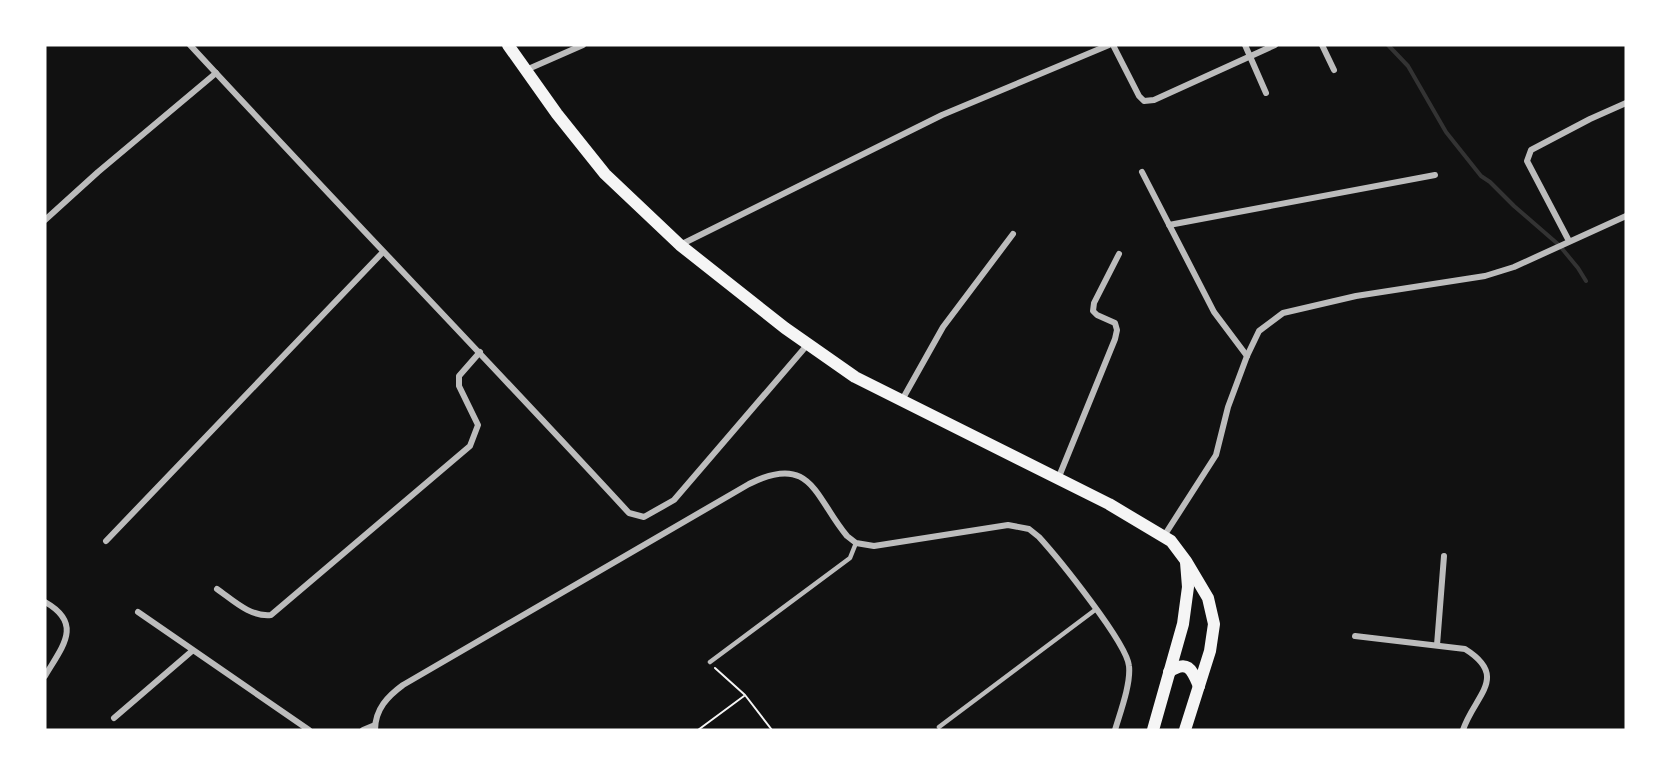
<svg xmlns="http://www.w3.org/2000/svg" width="1671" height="775" viewBox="0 0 1671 775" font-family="Commissioner,sans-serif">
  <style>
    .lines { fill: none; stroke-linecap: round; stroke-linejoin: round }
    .stream { stroke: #333; stroke-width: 4 }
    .path { stroke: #f5f5f5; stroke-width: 2 }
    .service { stroke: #bcbcbc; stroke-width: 4.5 }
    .minor { stroke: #bcbcbc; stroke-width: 6 }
    .secondary { stroke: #f5f5f5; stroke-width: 12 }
  </style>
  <rect width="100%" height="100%" fill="#111"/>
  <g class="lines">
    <polyline class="stream" points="1388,45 1408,66 1446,132 1481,176 1490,182 1514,206 1559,245 1578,268 1586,281"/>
    <g class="path">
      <polyline points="715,668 745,695 772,730"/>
      <polyline points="698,730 744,696"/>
    </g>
    <g class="service">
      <polyline points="710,662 850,558 856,543"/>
      <polyline points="939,727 1095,610"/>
    </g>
    <g class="minor">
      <path d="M190,45C335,202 484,356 629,513L644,517L674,500L808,344"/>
      <polyline points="1113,45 1139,96 1144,101 1154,100 1275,45"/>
      <polyline points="1245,45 1266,93"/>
      <polyline points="1322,45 1334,70"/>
      <polyline points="526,70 583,45"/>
      <polyline points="1142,172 1214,312 1247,356"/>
      <polyline points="45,220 98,172 216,73"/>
      <polyline points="1169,225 1435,175"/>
      <polyline points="1569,241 1527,161 1531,150 1590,119 1626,103"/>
      <polyline points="680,245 942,115 1109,45"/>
      <polyline points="902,400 943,327 1013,234"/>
      <polyline points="1058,479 1115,339 1117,330 1115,323 1097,315 1093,311 1094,303 1119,254"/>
      <polyline points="1164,536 1216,455 1228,407 1247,356 1259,331 1283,313 1356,296 1485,276 1514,267 1626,216"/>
      <polyline points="106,541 383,252"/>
      <path d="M217,589C234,601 250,617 271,615L470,446L478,425L459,386V376L480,352"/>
      <path d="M45,602C84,624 62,647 45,676"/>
      <polyline points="138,612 309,730"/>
      <path d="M1355,636L1465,649C1510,677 1474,696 1463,730"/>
      <polyline points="1437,645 1444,556"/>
      <polyline points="114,718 192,651"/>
      <polyline points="363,730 375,725"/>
      <path d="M375,730C375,709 388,696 403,685L749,484C812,452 815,498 847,536L856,543L874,546L1008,525L1029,529L1039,537C1058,558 1127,643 1129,666C1131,684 1120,713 1115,730"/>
    </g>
    <g class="secondary">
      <polyline points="508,45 557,114 605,174 680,245 785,328 855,377 1109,504 1171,541 1186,561 1208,598 1214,624 1210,651 1185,730"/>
      <path d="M1169,672C1188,659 1192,670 1199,686"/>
      <polyline points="1153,730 1183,624 1188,587 1186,562"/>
    </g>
  </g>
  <rect width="1671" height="775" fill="none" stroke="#ffffff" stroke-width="93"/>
</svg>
